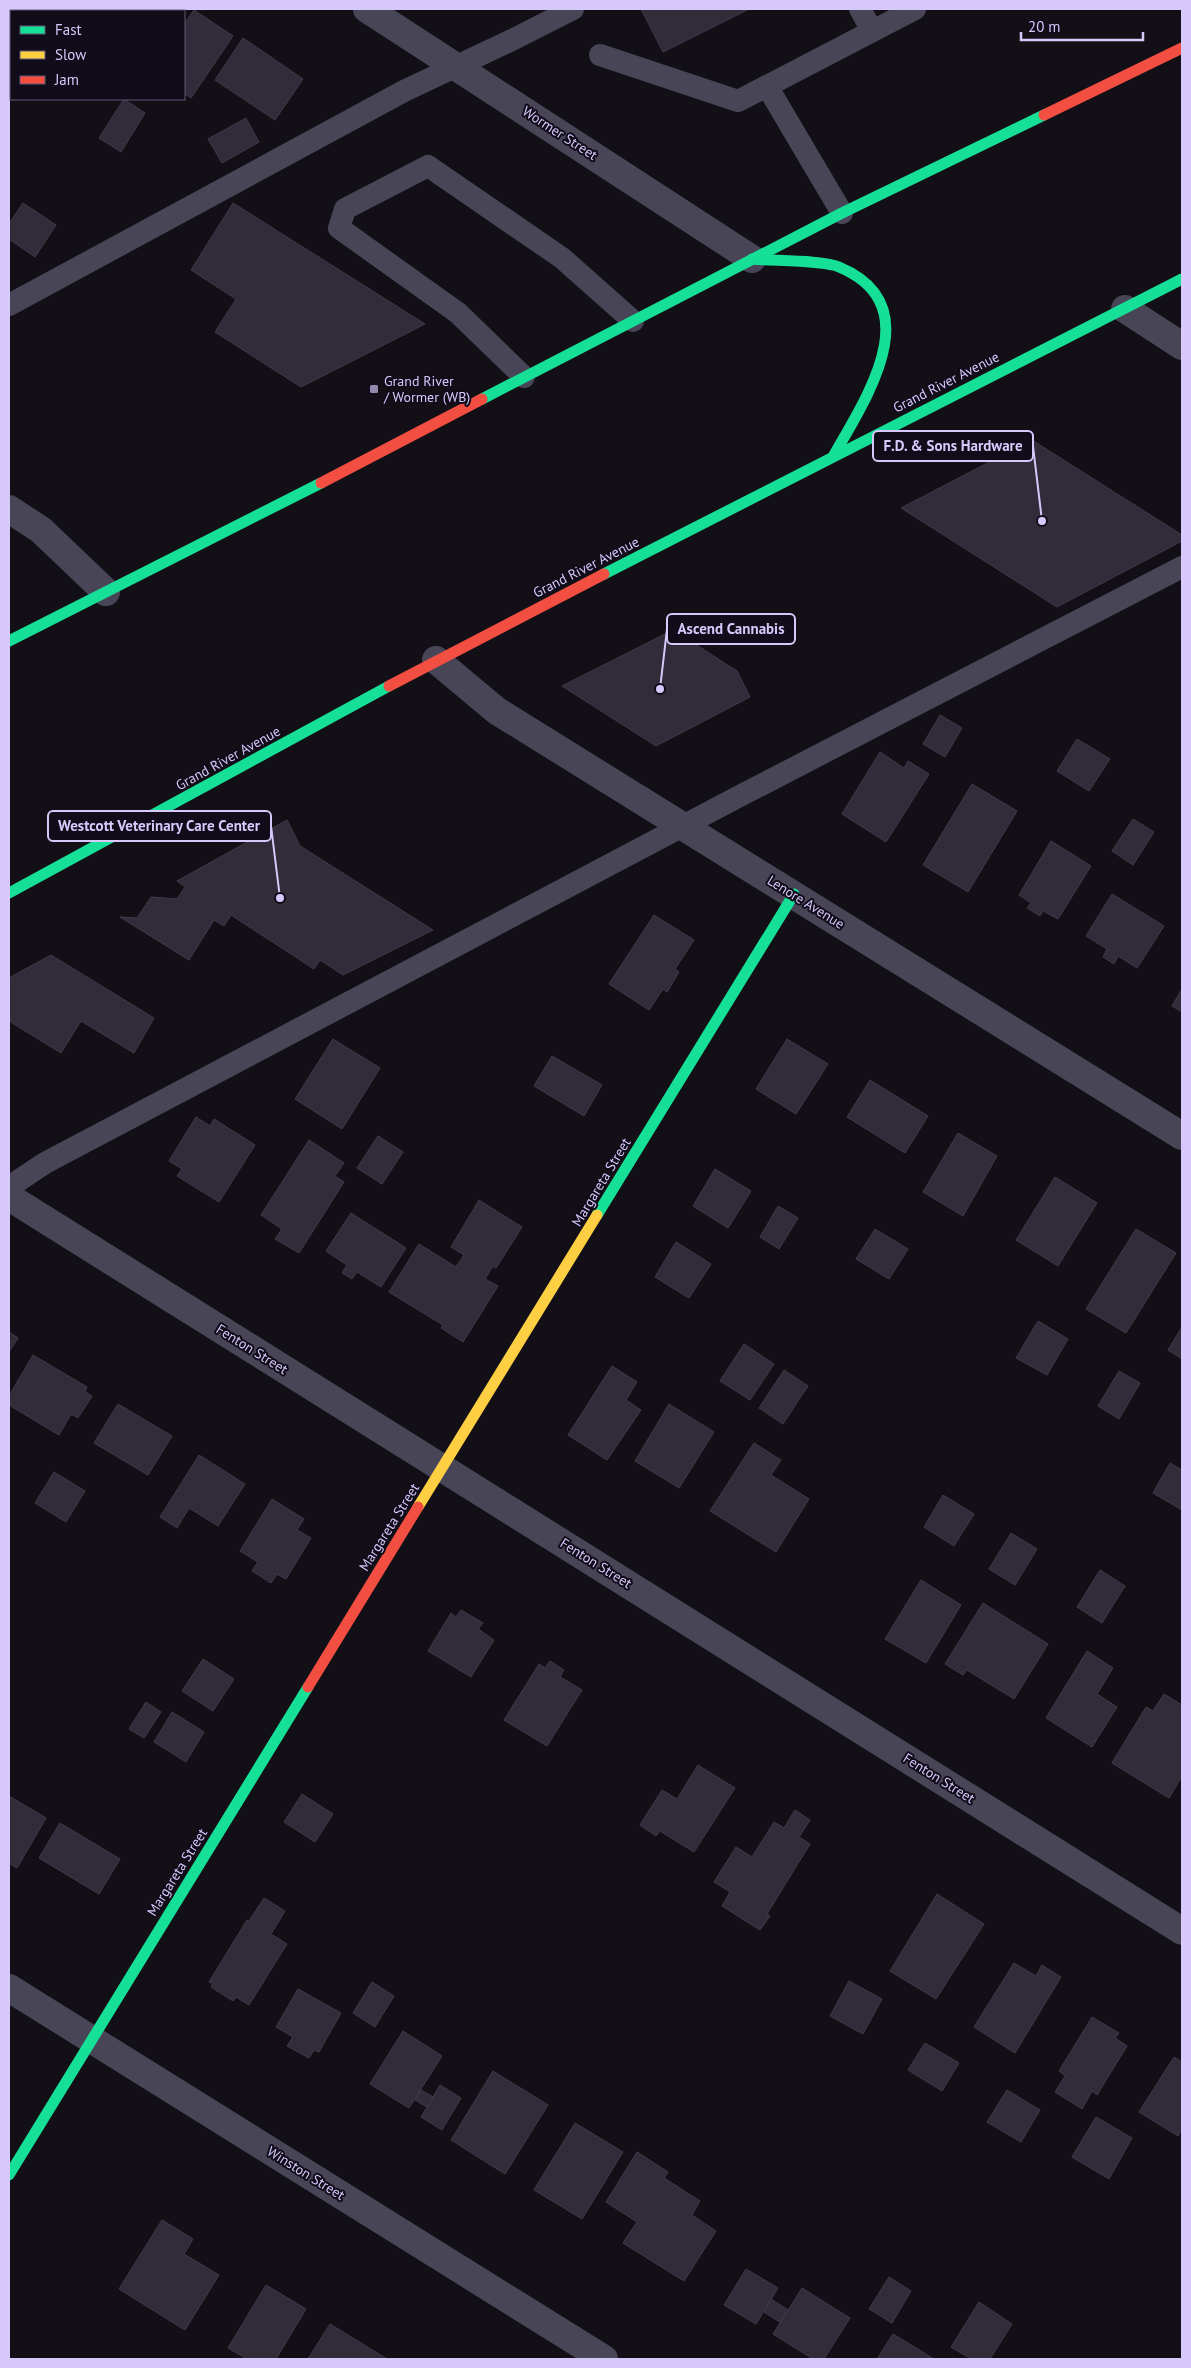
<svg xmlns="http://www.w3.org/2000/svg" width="1191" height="2368" viewBox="0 0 1191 2368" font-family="'PT Sans',sans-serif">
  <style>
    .building { fill: #302c3a; stroke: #403a4b }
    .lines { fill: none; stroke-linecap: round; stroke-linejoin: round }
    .lane { stroke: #484557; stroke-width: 22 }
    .street { stroke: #484557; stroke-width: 28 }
    .fast { stroke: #16e098; stroke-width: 11 }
    .slow { stroke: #ffcf43; stroke-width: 11 }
    .jam { stroke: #f24e42; stroke-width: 11 }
    .poi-dot { fill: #9288ab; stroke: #110c1a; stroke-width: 2 }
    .labels { text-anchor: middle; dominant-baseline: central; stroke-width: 4; stroke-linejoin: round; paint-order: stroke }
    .street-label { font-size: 14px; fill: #d7c9fb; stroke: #110c1a }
    .poi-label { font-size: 14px; fill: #d7c9fb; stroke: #110c1a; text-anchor: start }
    .leader { fill: none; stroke: #d7c9fb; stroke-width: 2 }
    .callout-dot { fill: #d7c9fb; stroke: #110c1a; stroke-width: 2 }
    .callout { fill: #110c1a; stroke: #d7c9fb; stroke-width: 2 }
    .callout-label { font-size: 15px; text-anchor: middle; font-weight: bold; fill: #d7c9fb }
  </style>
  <rect width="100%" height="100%" fill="#121016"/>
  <g class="building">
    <polygon points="45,9 81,9 79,11 48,11"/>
    <polygon points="116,9 172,9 170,11 114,11"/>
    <polygon points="641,9 749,9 663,52"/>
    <polygon points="194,10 233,36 191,98 184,93 184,24"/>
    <polygon points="243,38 303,79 275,120 215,80"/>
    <polygon points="124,99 145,113 121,152 99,138"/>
    <polygon points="246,118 259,142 222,163 208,139"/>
    <polygon points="23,203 56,225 35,257 9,239 9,224"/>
    <polygon points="233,203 425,324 301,387 215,332 236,299 191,270"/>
    <polygon points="1032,440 1182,535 1182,541 1057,607 901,508"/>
    <polygon points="673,630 737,671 750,697 656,746 562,686"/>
    <polygon points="940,715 962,728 945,757 923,744"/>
    <polygon points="1077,739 1110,759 1089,791 1057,771"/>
    <polygon points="880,752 904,768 908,761 929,774 886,842 842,814"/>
    <polygon points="972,784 1017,811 968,892 923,865"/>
    <polygon points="1133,819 1154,832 1133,865 1112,851"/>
    <polygon points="287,820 300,846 433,930 343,975 320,960 314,969 231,915 224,926 214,920 189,960 120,917 137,918 151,897 177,899 185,887 177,881"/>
    <polygon points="1051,841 1091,866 1058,919 1043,911 1040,916 1027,908 1031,903 1019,895"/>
    <polygon points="1112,894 1164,926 1137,968 1118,956 1114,964 1103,957 1107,949 1086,936"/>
    <polygon points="654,915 694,940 675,969 679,972 667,992 663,989 649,1010 609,984"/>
    <polygon points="51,955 154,1018 134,1053 81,1021 61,1053 9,1021 9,978"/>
    <polygon points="1182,989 1182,1012 1172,1006"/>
    <polygon points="333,1039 380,1068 342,1129 295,1099"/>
    <polygon points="787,1039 828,1064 796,1114 756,1089"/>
    <polygon points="552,1056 602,1085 584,1116 534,1086"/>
    <polygon points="870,1080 928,1116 905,1153 847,1117"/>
    <polygon points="196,1117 210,1126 214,1119 255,1145 219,1202 177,1176 182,1169 169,1161"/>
    <polygon points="958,1133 997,1156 963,1216 923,1192"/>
    <polygon points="378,1136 403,1152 382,1184 357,1168"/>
    <polygon points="309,1140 344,1163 335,1176 344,1182 299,1253 275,1239 282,1229 261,1215"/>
    <polygon points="715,1169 751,1191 728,1228 693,1206"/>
    <polygon points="1055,1177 1097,1203 1058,1266 1016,1240"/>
    <polygon points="479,1200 522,1227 496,1268 493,1266 485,1279 498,1286 463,1342 441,1328 443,1325 389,1292 419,1244 456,1267 464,1255 451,1247"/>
    <polygon points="778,1206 798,1218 779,1249 760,1237"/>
    <polygon points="351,1213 406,1248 381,1287 357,1272 352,1279 342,1273 347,1265 326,1251"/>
    <polygon points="875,1229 908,1249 889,1279 856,1259"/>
    <polygon points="1136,1229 1176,1253 1126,1333 1086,1309"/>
    <polygon points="676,1242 711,1264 689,1298 655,1277"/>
    <polygon points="1038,1321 1068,1339 1047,1375 1016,1358"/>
    <polygon points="1182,1327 1182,1359 1168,1350"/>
    <polygon points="9,1332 18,1338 9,1352"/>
    <polygon points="744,1344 774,1364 750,1400 720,1381"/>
    <polygon points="33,1355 87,1387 85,1392 92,1396 78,1418 71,1414 59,1435 9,1405 9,1396"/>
    <polygon points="612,1366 637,1382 626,1400 641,1410 607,1460 568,1435"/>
    <polygon points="784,1370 808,1386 783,1424 759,1408"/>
    <polygon points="1119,1371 1140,1383 1119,1419 1098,1406"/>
    <polygon points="118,1404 172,1436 148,1475 94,1443"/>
    <polygon points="669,1404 714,1432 679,1488 635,1461"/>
    <polygon points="754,1443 781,1460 771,1475 809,1499 776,1552 710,1511"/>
    <polygon points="199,1455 245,1484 218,1526 189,1508 177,1528 160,1517"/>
    <polygon points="1170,1463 1182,1470 1182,1510 1153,1493"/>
    <polygon points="54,1472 85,1491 66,1522 35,1503"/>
    <polygon points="943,1495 974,1514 954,1546 924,1527"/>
    <polygon points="272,1499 304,1519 297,1530 311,1538 286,1579 277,1574 271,1583 252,1571 258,1562 240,1551"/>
    <polygon points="1011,1533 1037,1549 1015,1585 989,1569"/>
    <polygon points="1100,1570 1125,1586 1102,1623 1077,1607"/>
    <polygon points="921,1580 961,1605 926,1663 885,1639"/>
    <polygon points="983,1603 1048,1644 1014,1699 967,1670 963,1675 945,1664"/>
    <polygon points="461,1610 483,1623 478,1629 494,1640 471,1677 428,1651 451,1613 456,1617"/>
    <polygon points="1087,1651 1113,1668 1097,1694 1117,1707 1092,1747 1046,1718"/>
    <polygon points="203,1659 234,1679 213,1711 182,1691"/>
    <polygon points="550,1661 564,1670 560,1677 582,1690 547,1746 504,1720 539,1664 545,1668"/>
    <polygon points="1164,1694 1182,1705 1182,1776 1169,1798 1112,1763 1146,1707 1153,1711"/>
    <polygon points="146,1702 161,1712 144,1738 129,1729"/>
    <polygon points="172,1712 204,1732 186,1762 154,1742"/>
    <polygon points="698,1765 735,1788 694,1852 660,1831 656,1836 640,1825 662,1790 677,1799"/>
    <polygon points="302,1794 333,1814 315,1842 284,1822"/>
    <polygon points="9,1796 46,1818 17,1868 9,1863"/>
    <polygon points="795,1810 810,1820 799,1837 810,1844 767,1914 770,1916 760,1930 722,1906 730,1892 714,1882 736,1847 752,1857 774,1822 784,1828"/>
    <polygon points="60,1823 120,1859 99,1894 39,1858"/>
    <polygon points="937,1894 984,1924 936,1999 890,1971"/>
    <polygon points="264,1898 285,1911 271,1934 287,1944 249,2005 236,1997 233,2001 211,1987 213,1983 209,1982 247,1920 249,1921"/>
    <polygon points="1014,1963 1036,1976 1042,1965 1061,1977 1015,2053 974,2027"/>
    <polygon points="849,1981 882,1999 863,2034 830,2016"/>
    <polygon points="372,1982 394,1996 375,2027 353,2013"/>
    <polygon points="298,1989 341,2013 319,2052 314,2050 309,2058 287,2046 293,2037 276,2027"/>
    <polygon points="1092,2017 1119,2033 1115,2038 1127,2046 1097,2095 1092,2091 1082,2109 1055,2092 1065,2076 1059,2071"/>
    <polygon points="403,2031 442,2056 409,2108 370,2084"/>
    <polygon points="925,2043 959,2063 942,2091 908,2070"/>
    <polygon points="1174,2057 1182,2062 1182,2129 1178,2136 1139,2112"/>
    <polygon points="493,2071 548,2105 505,2174 451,2140"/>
    <polygon points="440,2085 461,2098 442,2130 421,2117"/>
    <polygon points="421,2090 433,2097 427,2107 415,2100"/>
    <polygon points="1007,2090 1040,2110 1021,2142 987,2122"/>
    <polygon points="1096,2117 1132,2138 1109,2179 1072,2157"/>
    <polygon points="575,2123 623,2152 582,2219 534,2190"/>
    <polygon points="637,2152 668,2172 664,2178 700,2201 692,2215 716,2231 684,2281 623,2243 637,2222 606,2202"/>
    <polygon points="162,2220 193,2239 184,2254 219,2275 185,2330 119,2289"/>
    <polygon points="746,2269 778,2288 756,2324 724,2305"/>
    <polygon points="889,2277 911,2291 892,2323 869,2309"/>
    <polygon points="266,2285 306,2309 276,2359 247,2359 228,2348"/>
    <polygon points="802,2288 850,2318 824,2359 813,2359 773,2334"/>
    <polygon points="771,2299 788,2310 780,2322 764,2312"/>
    <polygon points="979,2302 1012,2324 990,2359 971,2359 951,2347"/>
    <polygon points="330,2324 387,2359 308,2359"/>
    <polygon points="893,2334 934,2359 877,2359"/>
  </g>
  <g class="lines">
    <g class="lane">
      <polyline points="860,9 872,31"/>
      <polyline points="600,55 738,101 915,9"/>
      <polyline points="767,86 842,213"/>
      <polyline points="9,305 404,91 512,40 573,9"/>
      <polyline points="524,377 458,313 339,228 345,209 428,166 562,258 633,321"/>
      <polyline points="9,1187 45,1163 734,799 1182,567"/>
    </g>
    <g class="street">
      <polyline points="367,9 752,259"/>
      <polyline points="1125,309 1182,346"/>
      <polyline points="9,509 41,530 106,592"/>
      <polyline points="436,660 497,711 1182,1136"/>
      <polyline points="9,1197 1182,1931"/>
      <polyline points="9,1988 604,2359"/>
    </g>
    <g class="fast">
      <path d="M752,259C772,261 824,260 839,267C930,305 866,398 834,455"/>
      <polyline points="482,399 842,213 1044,115"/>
      <polyline points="604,574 1182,279"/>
      <polyline points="9,641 321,483"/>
      <polyline points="9,893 389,686"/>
      <polyline points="597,1215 794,894"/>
      <polyline points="9,2175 308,1687"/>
    </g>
    <polyline class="slow" points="418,1507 597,1215"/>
    <g class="jam">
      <polyline points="1044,115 1182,48"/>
      <polyline points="321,483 482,399"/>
      <polyline points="389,686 604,574"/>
      <polyline points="308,1687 418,1507"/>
    </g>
  </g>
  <rect class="poi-dot" x="369" y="384" width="10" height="10" rx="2.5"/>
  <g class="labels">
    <g class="street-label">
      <text transform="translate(560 133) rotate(33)">Wormer Street</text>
      <text transform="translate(946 382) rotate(-27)">Grand River Avenue</text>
      <text transform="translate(586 567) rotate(-27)">Grand River Avenue</text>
      <text transform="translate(228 758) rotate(-29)">Grand River Avenue</text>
      <text transform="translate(806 902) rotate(32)">Lenore Avenue</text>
      <text transform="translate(601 1182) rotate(-59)">Margareta Street</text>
      <text transform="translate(252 1349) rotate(32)">Fenton Street</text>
      <text transform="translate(389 1527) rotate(-58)">Margareta Street</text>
      <text transform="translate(596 1563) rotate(32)">Fenton Street</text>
      <text transform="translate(939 1778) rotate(32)">Fenton Street</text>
      <text transform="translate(177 1872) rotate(-58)">Margareta Street</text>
      <text transform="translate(306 2173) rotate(32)">Winston Street</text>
    </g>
    <g class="poi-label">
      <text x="384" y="381">Grand River<tspan x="384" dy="16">/ Wormer (WB)</tspan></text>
    </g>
  </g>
  <path class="leader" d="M1042 521L1033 446M660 689L667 629M280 898L271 826"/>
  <g class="callout-dot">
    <circle cx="1042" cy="521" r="5"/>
    <circle cx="660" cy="689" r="5"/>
    <circle cx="280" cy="898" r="5"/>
  </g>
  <g class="callout">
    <rect x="873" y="431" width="160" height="30" rx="5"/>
    <rect x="667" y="614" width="128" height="30" rx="5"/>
    <rect x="48" y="811" width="223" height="30" rx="5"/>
  </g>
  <g class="callout-label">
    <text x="953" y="451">F.D. &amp; Sons Hardware</text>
    <text x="731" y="634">Ascend Cannabis</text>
    <text x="159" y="831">Westcott Veterinary Care Center</text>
  </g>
  <rect width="1191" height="2368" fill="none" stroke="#d7c9fb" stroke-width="20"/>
  <rect x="10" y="10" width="175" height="90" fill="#110c1a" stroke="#605874"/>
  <rect x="20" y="26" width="25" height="8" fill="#16e098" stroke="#605874"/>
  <text x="55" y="35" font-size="15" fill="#d7c9fb">Fast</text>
  <rect x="20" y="51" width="25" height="8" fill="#ffcf43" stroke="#605874"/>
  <text x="55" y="60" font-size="15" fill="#d7c9fb">Slow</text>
  <rect x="20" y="76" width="25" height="8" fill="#f24e42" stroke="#605874"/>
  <text x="55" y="85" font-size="15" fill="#d7c9fb">Jam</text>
  <path d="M1021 32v8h122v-8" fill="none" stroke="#d7c9fb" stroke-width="2.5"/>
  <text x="1028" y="32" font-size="15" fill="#d7c9fb" stroke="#110c1a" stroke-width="4" paint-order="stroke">20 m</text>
</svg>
